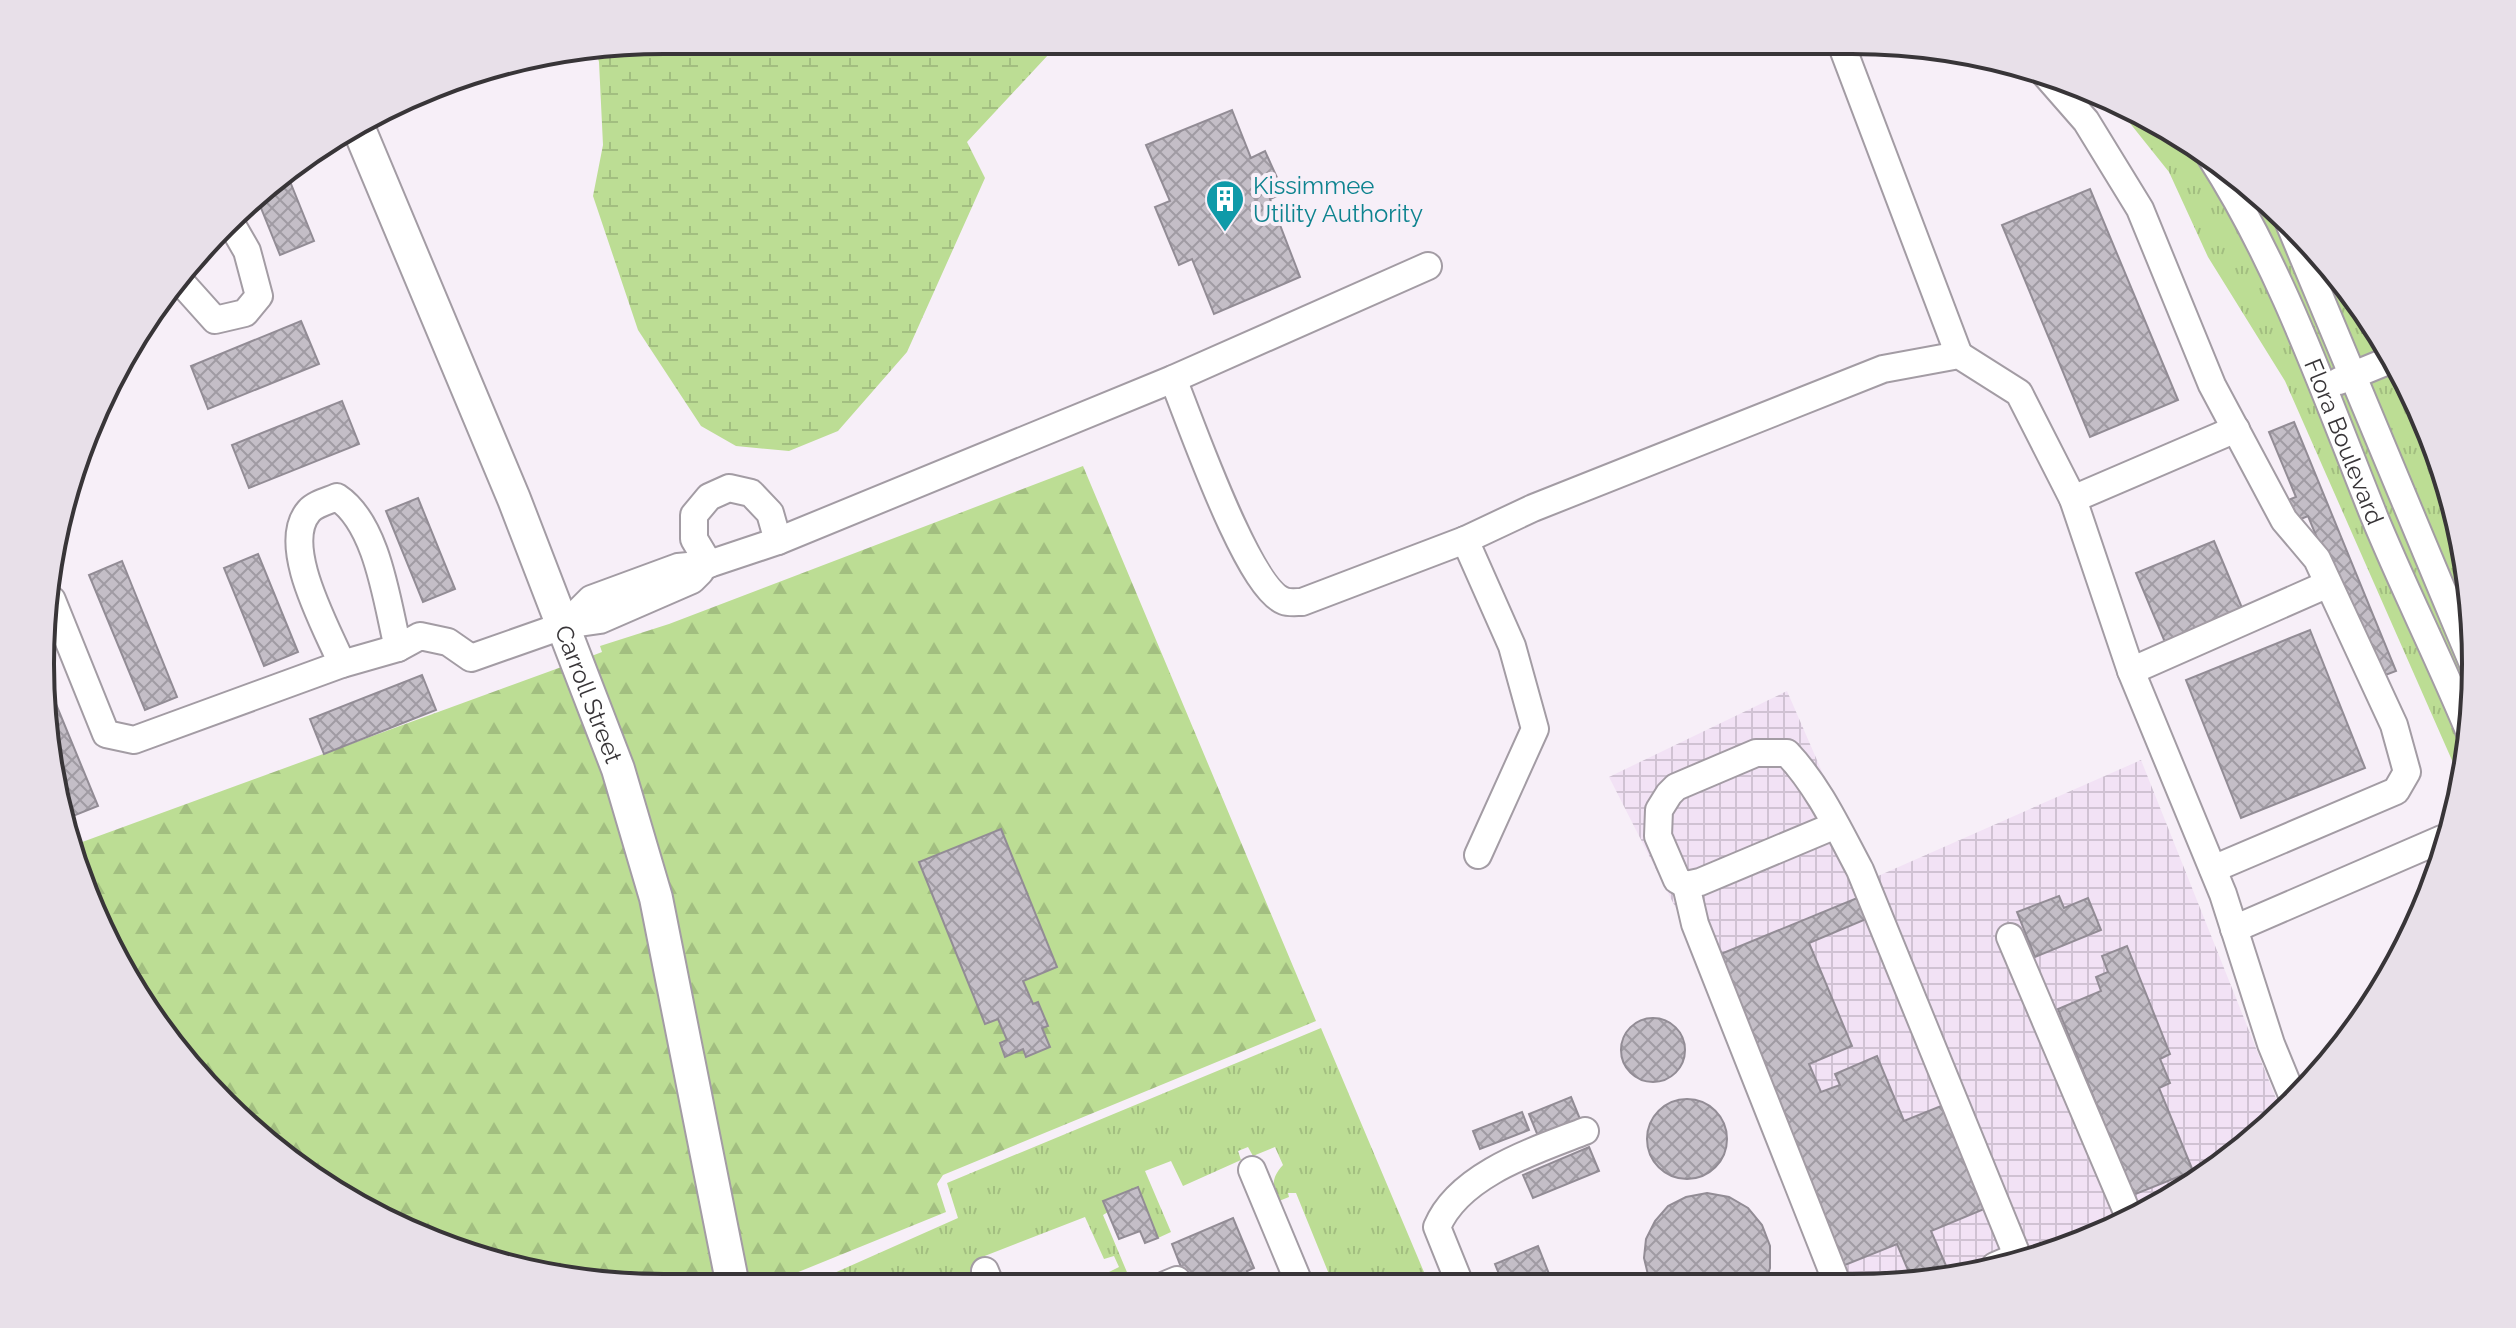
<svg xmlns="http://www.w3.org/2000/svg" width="2516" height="1328" viewBox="0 0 2516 1328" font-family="Raleway,sans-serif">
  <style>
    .industrial { fill: url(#industrial-grid) }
    .grass { fill: url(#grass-tufts) }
    .forest { fill: url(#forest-firs) }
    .wetland { fill: url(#wetland-marsh) }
    .building { fill: url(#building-cross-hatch); stroke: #928c95; stroke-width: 2 }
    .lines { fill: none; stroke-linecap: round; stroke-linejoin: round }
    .minor-casing { stroke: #a39ca4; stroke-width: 30 }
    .major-casing { stroke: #a39ca4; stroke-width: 36 }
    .minor { stroke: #fff; stroke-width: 26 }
    .major { stroke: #fff; stroke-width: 32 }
    .labels { text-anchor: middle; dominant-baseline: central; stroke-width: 8; stroke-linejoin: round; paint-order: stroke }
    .culture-label { font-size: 24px; fill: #0d838f; stroke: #f7eff8; text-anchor: start }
    .street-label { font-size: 24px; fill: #383538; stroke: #f7eff8 }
    .rim { fill: none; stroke: #383538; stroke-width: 4 }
  </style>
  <defs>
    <pattern id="industrial-grid" width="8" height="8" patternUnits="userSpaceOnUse" patternTransform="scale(2)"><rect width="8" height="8" fill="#f2e2f5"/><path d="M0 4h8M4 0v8" fill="none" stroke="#d0c2d3"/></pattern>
    <pattern id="grass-tufts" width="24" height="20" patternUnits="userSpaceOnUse" patternTransform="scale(2)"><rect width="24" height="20" fill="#bcdd94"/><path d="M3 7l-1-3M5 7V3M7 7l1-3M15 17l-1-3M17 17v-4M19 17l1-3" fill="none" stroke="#a2be80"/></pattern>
    <pattern id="forest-firs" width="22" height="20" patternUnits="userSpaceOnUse" patternTransform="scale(2)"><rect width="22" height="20" fill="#bcdd94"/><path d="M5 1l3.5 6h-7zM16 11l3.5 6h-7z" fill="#a2be80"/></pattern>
    <pattern id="wetland-marsh" width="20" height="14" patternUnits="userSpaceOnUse" patternTransform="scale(2)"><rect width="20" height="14" fill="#bcdd94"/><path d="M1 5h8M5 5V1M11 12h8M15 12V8" fill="none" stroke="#a2be80"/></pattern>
    <pattern id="building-cross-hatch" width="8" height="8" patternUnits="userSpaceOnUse" patternTransform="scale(2)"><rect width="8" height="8" fill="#c4bec7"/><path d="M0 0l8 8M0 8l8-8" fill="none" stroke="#a09ba3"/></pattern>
  </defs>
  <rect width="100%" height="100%" fill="#f7eff8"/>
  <polygon class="industrial" points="1787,691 1869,880 2141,760 2281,1111 2199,1183 2090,1241 1934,1283 1828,1283 1694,944 1609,777"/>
  <g class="grass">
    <polygon points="2109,97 2128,105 2188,141 2231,209 2289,336 2457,733 2466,755 2462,783 2285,381 2208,257 2169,172"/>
    <path d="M2233,170L2263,198L2283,235L2474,695L2473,713C2430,617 2388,521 2349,423C2314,338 2282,247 2233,170Z"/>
    <polygon points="2311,243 2321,253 2393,352 2443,464 2471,583 2472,631"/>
    <path d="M1321,1028L1429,1284H1333L1296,1193H1288L1289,1197L1279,1201C1272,1186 1271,1178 1283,1165L1275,1147L1253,1156L1248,1147L1238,1151L1241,1160L1183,1186L1171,1161L1145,1171L1171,1232L1158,1238L1138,1187L1103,1201L1108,1212L1103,1215L1129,1277L1110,1285H1089L1111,1277L1109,1272L1119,1267L1114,1256L1104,1259L1085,1217L977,1259L978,1265L970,1269L976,1286H947L944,1279L926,1286H805L958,1218L947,1183Z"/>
  </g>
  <g class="forest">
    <polygon points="1083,466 1316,1021 943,1175 937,1184 946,1212 791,1275 783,1286 745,1286 589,657 602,652 600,646 669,624"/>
    <polygon points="567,665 645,902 721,1286 624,1287 502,1267 388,1223 285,1159 195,1076 88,903 74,845"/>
  </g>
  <polygon class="wetland" points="664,40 1062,40 967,142 985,178 907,352 838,431 789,451 736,446 701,426 638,330 593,196 603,145 599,62 596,51"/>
  <g class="building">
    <polygon points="1232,110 1251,158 1265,151 1284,193 1270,199 1300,277 1214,314 1192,259 1179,265 1155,207 1170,201 1146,145"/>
    <polygon points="285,169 314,241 280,255 257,198"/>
    <polygon points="2090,189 2178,400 2090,437 2002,225"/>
    <polygon points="301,321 319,364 208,409 191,366"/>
    <polygon points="342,401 359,444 249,488 232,445"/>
    <polygon points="2294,422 2396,671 2375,679 2308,516 2296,521 2288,500 2296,497 2269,432"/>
    <polygon points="418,498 455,589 423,602 386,511"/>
    <polygon points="2214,541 2245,615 2167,647 2136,573"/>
    <polygon points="258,554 298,652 264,666 224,568"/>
    <polygon points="122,561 177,697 145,710 89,575"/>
    <polygon points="2310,630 2365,768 2241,818 2186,680"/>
    <polygon points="44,675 98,806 68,818 41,705"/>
    <polygon points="422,675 436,710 324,754 310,719"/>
    <polygon points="1001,829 1057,967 1023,981 1033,1004 1038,1002 1048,1026 1042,1028 1050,1047 1026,1057 1023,1049 1005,1057 1000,1043 1007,1040 998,1019 985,1024 919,862"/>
    <polygon points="1862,896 1871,917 1809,943 1852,1046 1809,1064 1821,1092 1840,1085 1835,1074 1877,1056 1904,1121 1946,1104 1989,1207 1931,1231 1947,1268 1913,1282 1897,1244 1840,1267 1711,958"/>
    <polygon points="2059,896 2064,908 2088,898 2101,930 2035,957 2017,912"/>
    <polygon points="2127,946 2170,1054 2160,1059 2170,1083 2159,1088 2193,1171 2133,1195 2058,1009 2101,991 2096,977 2108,972 2102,956"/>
    <circle cx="1653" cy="1050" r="32"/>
    <polygon points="1571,1097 1582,1124 1540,1141 1529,1114"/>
    <circle cx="1687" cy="1139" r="40"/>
    <polygon points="1522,1112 1529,1130 1480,1149 1473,1131"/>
    <polygon points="1589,1147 1599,1171 1533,1198 1523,1175"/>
    <polygon points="1138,1187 1158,1238 1145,1243 1140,1231 1119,1239 1103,1201"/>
    <polygon points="1707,1193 1729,1197 1748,1208 1762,1225 1770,1246 1770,1268 1765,1283 1650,1283 1644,1258 1646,1239 1655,1221 1668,1206 1686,1197"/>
    <polygon points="1233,1218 1254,1268 1247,1271 1252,1285 1188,1285 1172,1244"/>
    <polygon points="1538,1246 1553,1284 1503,1284 1495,1264"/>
  </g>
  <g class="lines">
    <g class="minor-casing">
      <g id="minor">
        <polyline points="1840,41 1959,355"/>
        <polyline points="2044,73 2086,121 2140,209 2212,385 2284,520 2317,559 2394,725 2407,772 2396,791 2213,869"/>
        <path id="s1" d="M2210,156C2281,266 2325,394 2374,516C2404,589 2440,660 2470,733"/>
        <polyline points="2289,223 2473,664"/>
        <polyline points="180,281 215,320 245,313 259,296 247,251 232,225"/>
        <path d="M1173,379C1190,420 1247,587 1284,601C1289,603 1297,602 1302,602L1465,540L1533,508L1883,369L1959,355L2019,393L2073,499L2131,671L2223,894L2271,1044L2294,1100"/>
        <polyline points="2339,381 2395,358"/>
        <polyline points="2073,499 2236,429"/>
        <polyline points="1465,540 1512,646 1535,729 1478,855"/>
        <polyline points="709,564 694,539 694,515 709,497 729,488 751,493 770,513 778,541"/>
        <polyline points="52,600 106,734 134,740 342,664 398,648 420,636 448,642 471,658 565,625 600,620 692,580 700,572"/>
        <polyline points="565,625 591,599 678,567 709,564 778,541 1173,379 1428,266"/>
        <path d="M342,664C327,628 279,545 309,511C315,504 328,501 337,497C378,524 387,603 398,648"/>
        <polyline points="2131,671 2328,584"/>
        <path d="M1836,825L1700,882L1686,885L1677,880L1658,836L1659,810L1669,794L1676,787L1756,753H1787C1819,787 1838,829 1860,870L2019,1260"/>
        <polyline points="1686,885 1695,924 1837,1283"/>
        <polyline points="2234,929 2442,839"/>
        <polyline points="2010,937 2130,1219"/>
        <polyline points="1252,1170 1300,1285"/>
        <polyline points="1995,1266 2018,1256"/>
        <polyline points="985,1271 991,1286"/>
        <path d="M1460,1284L1437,1227C1459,1174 1536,1150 1585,1131"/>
        <polyline points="1165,1285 1177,1280 1179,1285"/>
      </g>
    </g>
    <g class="major-casing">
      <g id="major">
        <path id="s2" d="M359,129L514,499L618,769L656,898L733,1286"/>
      </g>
    </g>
    <use href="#minor" class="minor"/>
    <use href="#major" class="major"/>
  </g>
  <defs>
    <g id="building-pin" transform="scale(2)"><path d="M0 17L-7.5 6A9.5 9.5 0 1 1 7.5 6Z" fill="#0f9aa8" stroke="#f7eff8"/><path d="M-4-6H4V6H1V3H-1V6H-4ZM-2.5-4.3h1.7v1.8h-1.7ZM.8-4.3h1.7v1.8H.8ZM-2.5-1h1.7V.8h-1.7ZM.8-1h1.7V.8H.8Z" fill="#fff"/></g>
  </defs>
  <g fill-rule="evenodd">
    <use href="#building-pin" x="1225" y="199"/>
  </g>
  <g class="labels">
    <g class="culture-label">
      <text x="1253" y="185">Kissimmee<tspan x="1253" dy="28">Utility Authority</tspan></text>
    </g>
    <g class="street-label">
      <text stroke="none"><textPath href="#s1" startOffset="316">Flora Boulevard</textPath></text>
      <text stroke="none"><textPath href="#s2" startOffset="610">Carroll Street</textPath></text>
    </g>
  </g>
  <path d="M0 0H2516V1328H0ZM664 54H1852A610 610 0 0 1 2462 664V664A610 610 0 0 1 1852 1274H664A610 610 0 0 1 54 664V664A610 610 0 0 1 664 54Z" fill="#e8e0e9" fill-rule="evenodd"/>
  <path class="rim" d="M664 54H1852A610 610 0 0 1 2462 664V664A610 610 0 0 1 1852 1274H664A610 610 0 0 1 54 664V664A610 610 0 0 1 664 54Z"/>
</svg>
